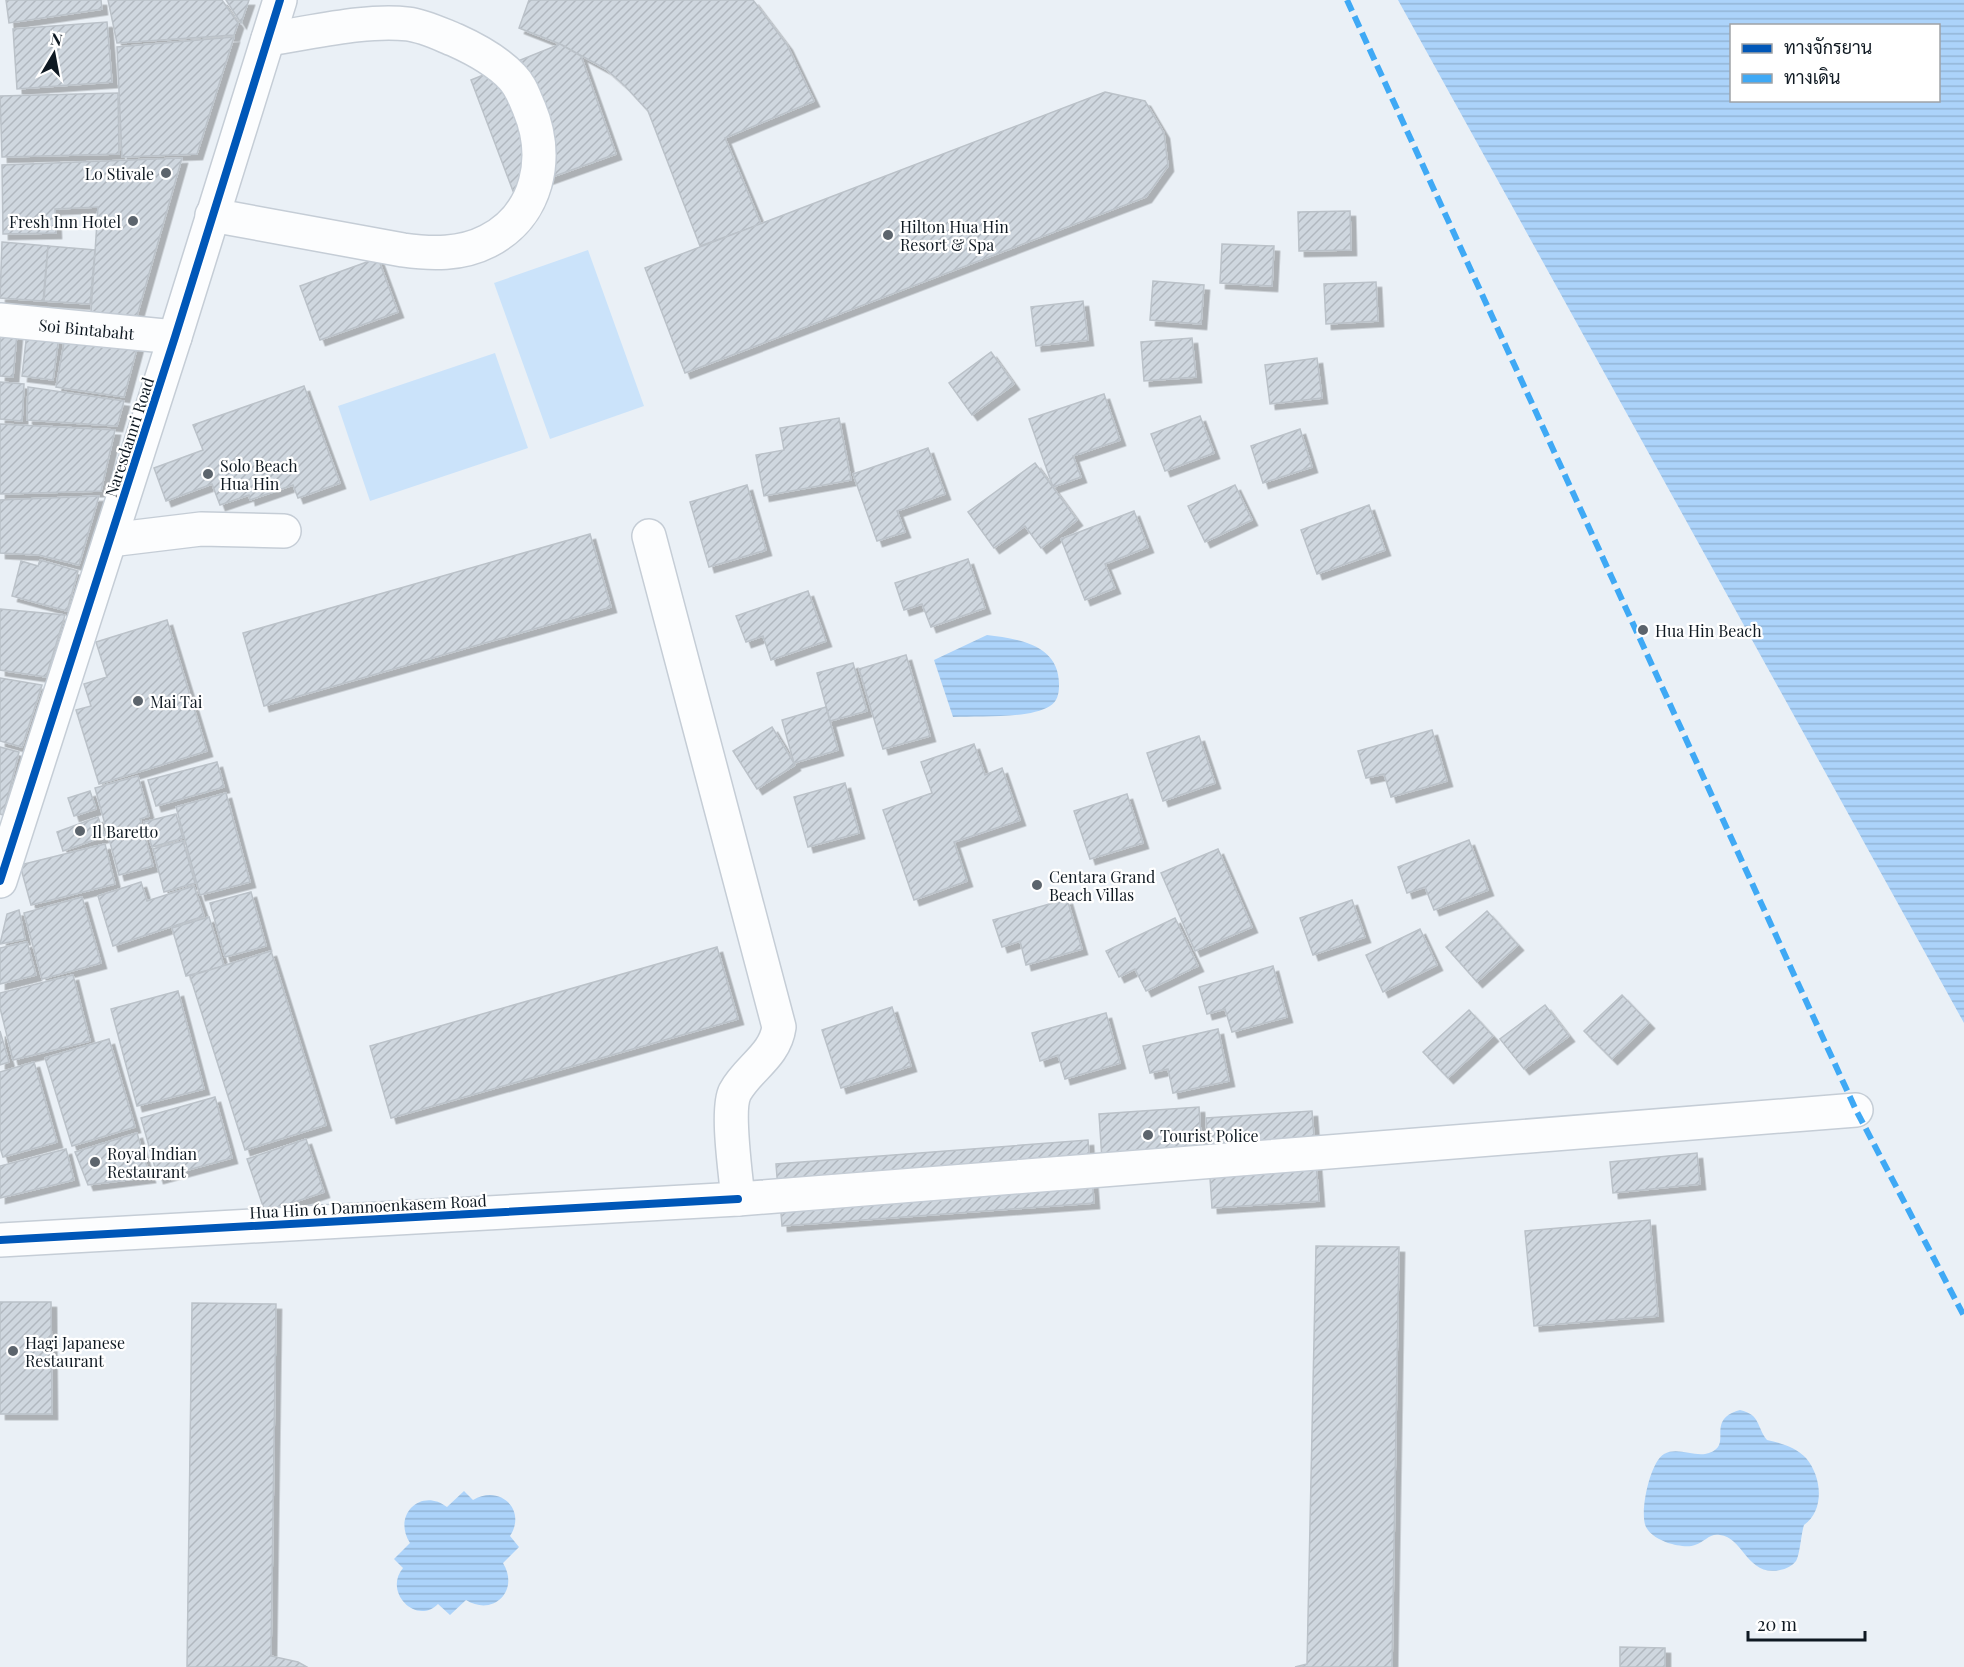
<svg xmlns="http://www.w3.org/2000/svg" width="1964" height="1667" viewBox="0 0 1964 1667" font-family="'Playfair Display',Sarabun,serif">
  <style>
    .grass { fill: #cbe3fa }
    .water { fill: url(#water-rules); fill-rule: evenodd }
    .building { fill: url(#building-hatch); stroke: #bbc2c9; stroke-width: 1.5; filter: url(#shadow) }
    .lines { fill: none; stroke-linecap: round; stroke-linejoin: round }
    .minor-casing { stroke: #c5cdd6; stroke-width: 36 }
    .minor { stroke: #fcfdfe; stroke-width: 33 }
    .quiet { stroke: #3fa9f5; stroke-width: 6; stroke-dasharray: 12 6; stroke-linecap: butt }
    .cycleway-casing { stroke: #fff; stroke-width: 11 }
    .cycleway { stroke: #0057b8; stroke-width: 8 }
    .poi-dot { fill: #5c646c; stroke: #fff; stroke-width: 2 }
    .labels { text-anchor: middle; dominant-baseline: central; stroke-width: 4.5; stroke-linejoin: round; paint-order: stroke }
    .poi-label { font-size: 16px; fill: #0f1922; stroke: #fff; text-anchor: start }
    .street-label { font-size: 16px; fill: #0f1922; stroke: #fff }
  </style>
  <defs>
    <pattern id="water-rules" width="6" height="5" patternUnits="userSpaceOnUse" patternTransform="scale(1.5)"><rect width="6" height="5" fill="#acd3fa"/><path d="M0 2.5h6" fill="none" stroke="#93b5d6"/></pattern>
    <pattern id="building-hatch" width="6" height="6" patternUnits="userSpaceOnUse" patternTransform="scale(1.5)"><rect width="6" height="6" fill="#cfd7df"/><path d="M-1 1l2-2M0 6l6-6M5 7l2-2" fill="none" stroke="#b1b8bf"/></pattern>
    <filter id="shadow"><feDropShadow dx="5.5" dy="5.5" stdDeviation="0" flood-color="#0004"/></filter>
  </defs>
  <rect width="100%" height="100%" fill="#eaf0f6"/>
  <g class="grass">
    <polygon points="588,250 644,406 550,439 494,283"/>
    <polygon points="495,353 528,448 370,501 338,406"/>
  </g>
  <g class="water">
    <path d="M1398,0H1964V1023ZM1732,26H1938V100H1732Z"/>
    <path d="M987,635C1018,639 1060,644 1059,686C1059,694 1057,702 1050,706C1030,719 978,716 953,717L934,660Z"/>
    <path d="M1740,1410C1761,1415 1756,1426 1767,1440C1781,1443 1796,1447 1806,1458C1822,1477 1825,1510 1804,1525C1801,1534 1800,1555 1796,1561C1792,1566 1786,1569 1780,1570C1747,1577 1744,1538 1720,1535C1709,1533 1705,1542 1695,1545C1688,1548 1675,1545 1668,1543C1660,1540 1650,1535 1646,1527C1639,1513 1650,1462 1664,1454C1678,1446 1695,1458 1709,1453C1734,1445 1704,1420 1740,1410Z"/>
    <path d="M464,1491L473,1500C500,1484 527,1510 510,1536L519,1547L503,1563C520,1591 493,1617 466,1600L450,1615L438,1604C416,1626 383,1592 403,1568L394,1559L410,1543C392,1515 421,1487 447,1507Z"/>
  </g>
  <g class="building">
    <polygon points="6,0 101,0 102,9 9,23"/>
    <polygon points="108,0 222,0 238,23 234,35 117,43"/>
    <polygon points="226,0 249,0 241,23"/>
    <polygon points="529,0 753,0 787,45 814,101 725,138 761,224 700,246 648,111 625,86 606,69 560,44 519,28"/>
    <polygon points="107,22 112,82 17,89 13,29"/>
    <polygon points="234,37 197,154 122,157 117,47"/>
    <polygon points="560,44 581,56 616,154 513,191 471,80"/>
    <polygon points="1105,92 1145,101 1164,133 1168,166 1146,197 685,373 645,268"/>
    <polygon points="118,93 119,154 2,157 0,96"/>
    <polygon points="182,158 137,316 91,312 98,207 55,209 56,233 3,234 2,165"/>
    <polygon points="1350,211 1351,250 1299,251 1298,212"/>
    <polygon points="2,242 48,246 43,301 0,298"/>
    <polygon points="1222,244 1274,246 1272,286 1220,283"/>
    <polygon points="48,246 95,250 90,304 44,301"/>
    <polygon points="378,258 398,312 320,340 300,286"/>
    <polygon points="1153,281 1204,285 1201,324 1150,320"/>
    <polygon points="1376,282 1378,321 1326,324 1324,284"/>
    <polygon points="1083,301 1088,340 1036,346 1031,307"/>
    <polygon points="0,332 17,333 13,377 0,376"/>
    <polygon points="27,332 59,336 53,380 22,376"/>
    <polygon points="65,337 138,345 124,397 56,387"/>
    <polygon points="1192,338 1196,377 1144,381 1141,342"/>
    <polygon points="991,352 1014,384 972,415 949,383"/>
    <polygon points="1317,358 1322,398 1270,404 1265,365"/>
    <polygon points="0,382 24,384 22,421 0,419"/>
    <polygon points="304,386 340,483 298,498 293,485 250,500 249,495 220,505 212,484 166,501 154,468 203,450 193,425"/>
    <polygon points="28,387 124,401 117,426 27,420"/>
    <polygon points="1104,394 1120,440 1073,456 1081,477 1053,487 1029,419"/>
    <polygon points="1200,416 1214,453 1165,471 1151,434"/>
    <polygon points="839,418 851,480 764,496 756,455 784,450 780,428"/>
    <polygon points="0,424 115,430 101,491 0,494"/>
    <polygon points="1300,429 1312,467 1263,483 1251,446"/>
    <polygon points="928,448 945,494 897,511 905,532 877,541 853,474"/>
    <polygon points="1035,463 1077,520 1041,548 1025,526 994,548 968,512"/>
    <polygon points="747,485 766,550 709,567 690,502"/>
    <polygon points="1235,485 1252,520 1205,542 1188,506"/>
    <polygon points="99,496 79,565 39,555 0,553 0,500"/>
    <polygon points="1369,505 1385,550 1317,574 1301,530"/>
    <polygon points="1134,511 1148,547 1105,564 1115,588 1085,600 1061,539"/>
    <polygon points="590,534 611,607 264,706 243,633"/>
    <polygon points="968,559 985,608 931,627 922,604 904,610 895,583"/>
    <polygon points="40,560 78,571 67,611 12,596 21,561 38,566"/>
    <polygon points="808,591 826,641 771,660 763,636 746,642 736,616"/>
    <polygon points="0,609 65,615 46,677 0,670"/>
    <polygon points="167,620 207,751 99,784 76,710 91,706 84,684 107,677 96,642"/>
    <polygon points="906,655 930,736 883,749 859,669"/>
    <polygon points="853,663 867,711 830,721 817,673"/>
    <polygon points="0,678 42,685 22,747 0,741"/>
    <polygon points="826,707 838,750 794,763 782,720"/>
    <polygon points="772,727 795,765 757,789 733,751"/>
    <polygon points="1432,730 1447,781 1391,797 1384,774 1366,778 1358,751"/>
    <polygon points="1199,736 1215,783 1163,801 1147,753"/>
    <polygon points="974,744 985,775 1002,768 1020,820 954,842 967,881 914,900 883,810 932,793 921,762"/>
    <polygon points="0,747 19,752 3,815 0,814"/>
    <polygon points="217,762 224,787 156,806 148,780"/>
    <polygon points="138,776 149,816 140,819 153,866 119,875 95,788"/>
    <polygon points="845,783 859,833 808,847 794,797"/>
    <polygon points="90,791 96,809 74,816 68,798"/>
    <polygon points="226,793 250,882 200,895 176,807"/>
    <polygon points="1127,794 1143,843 1090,859 1074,811"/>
    <polygon points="176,814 183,838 152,847 144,822"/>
    <polygon points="98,817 105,836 63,851 57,832"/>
    <polygon points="1469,840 1488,890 1434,910 1425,887 1407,893 1398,867"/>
    <polygon points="183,841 195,883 164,892 153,849"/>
    <polygon points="105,844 115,884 31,905 20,865"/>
    <polygon points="1218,849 1252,927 1195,951 1161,873"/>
    <polygon points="141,882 147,901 194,886 204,916 113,946 98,896"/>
    <polygon points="251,892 266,946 225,957 210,903"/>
    <polygon points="82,897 101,963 42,979 24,913"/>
    <polygon points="1067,899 1082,949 1026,965 1020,941 1002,947 993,920"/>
    <polygon points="1352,900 1365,937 1313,955 1300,918"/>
    <polygon points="19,910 25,939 0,944 7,914"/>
    <polygon points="1487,911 1518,945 1477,982 1446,947"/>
    <polygon points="209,917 224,966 186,976 172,928"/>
    <polygon points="1175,918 1198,966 1146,991 1135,969 1119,977 1106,951"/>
    <polygon points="1420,929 1437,965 1383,992 1366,955"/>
    <polygon points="27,942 36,975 0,984 0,948"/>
    <polygon points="717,947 738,1019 391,1118 370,1046"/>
    <polygon points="271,951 326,1125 245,1150 190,976"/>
    <polygon points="1273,966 1287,1017 1232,1032 1225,1009 1207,1014 1199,987"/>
    <polygon points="73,975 90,1041 13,1060 0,1008 0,993"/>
    <polygon points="178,991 204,1089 137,1106 111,1009"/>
    <polygon points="1622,995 1649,1023 1612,1059 1584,1031"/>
    <polygon points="1545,1005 1569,1036 1524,1069 1500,1039"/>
    <polygon points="892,1007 911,1066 841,1088 822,1030"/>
    <polygon points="1469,1010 1493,1036 1448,1078 1423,1052"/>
    <polygon points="1106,1013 1120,1063 1065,1079 1058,1055 1040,1061 1032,1033"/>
    <polygon points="1218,1029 1229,1081 1173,1093 1168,1069 1150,1073 1143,1046"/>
    <polygon points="0,1031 9,1062 0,1065"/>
    <polygon points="109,1039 135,1127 72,1146 45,1058"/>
    <polygon points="34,1062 57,1142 3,1157 0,1148 0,1072"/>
    <polygon points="215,1097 232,1158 158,1178 141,1118"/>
    <polygon points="1199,1107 1202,1154 1102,1160 1099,1114"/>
    <polygon points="1312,1111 1319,1201 1212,1208 1206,1118"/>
    <polygon points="137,1133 150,1177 88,1185 75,1152"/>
    <polygon points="306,1139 324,1192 265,1212 247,1159"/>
    <polygon points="1088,1140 1090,1167 778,1190 776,1164"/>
    <polygon points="66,1149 74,1180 0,1198 0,1166"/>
    <polygon points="1697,1153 1700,1184 1613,1193 1610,1162"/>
    <polygon points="1092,1176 1094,1203 782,1226 780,1200"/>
    <polygon points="1650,1220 1658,1316 1534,1326 1525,1231"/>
    <polygon points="1316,1246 1399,1247 1392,1667 1295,1667 1307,1664"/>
    <polygon points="0,1302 51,1302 52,1414 0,1414"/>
    <polygon points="192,1303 276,1304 271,1656 298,1662 307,1667 187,1667"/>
    <polygon points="1620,1647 1665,1648 1665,1667 1620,1667"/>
  </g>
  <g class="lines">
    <g class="minor-casing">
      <g id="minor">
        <path d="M212,215L403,250C431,254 461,255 488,241C538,215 550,158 529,108C524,97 521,86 512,77C497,61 475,49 455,40C440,34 424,26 408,24C365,19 311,33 268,39"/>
        <path id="s1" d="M0,320L175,337"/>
        <path d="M649,536L779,1027C775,1056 748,1068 735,1092C726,1110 736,1176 738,1199"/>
        <polyline points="110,540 201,529 284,531"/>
        <polyline points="0,881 175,337 280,0"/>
        <polyline points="0,1240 738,1199 1856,1110"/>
      </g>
    </g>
    <use href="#minor" class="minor"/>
    <polyline class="quiet" points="1347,0 1856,1110 1964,1316"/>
    <g class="cycleway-casing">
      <g id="cycleway">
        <polyline points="0,881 175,337 280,0"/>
        <polyline points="0,1240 738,1199"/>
      </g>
    </g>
    <use href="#cycleway" class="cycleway"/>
  </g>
  <g class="poi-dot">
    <circle cx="166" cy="173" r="6"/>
    <circle cx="133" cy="221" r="6"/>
    <circle cx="888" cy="235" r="6"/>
    <circle cx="208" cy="474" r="6"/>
    <circle cx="1643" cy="630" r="6"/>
    <circle cx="138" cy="701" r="6"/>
    <circle cx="80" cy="831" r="6"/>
    <circle cx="1037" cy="885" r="6"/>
    <circle cx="1148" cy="1135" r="6"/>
    <circle cx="95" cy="1162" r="6"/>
    <circle cx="13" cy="1351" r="6"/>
  </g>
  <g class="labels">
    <g class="poi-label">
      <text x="154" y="173" text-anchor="end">Lo Stivale</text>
      <text x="121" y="221" text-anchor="end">Fresh Inn Hotel</text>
      <text x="900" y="226">Hilton Hua Hin<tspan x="900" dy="18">Resort &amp; Spa</tspan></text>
      <text x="220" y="465">Solo Beach<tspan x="220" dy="18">Hua Hin</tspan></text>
      <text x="1655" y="630">Hua Hin Beach</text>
      <text x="150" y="701">Mai Tai</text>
      <text x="92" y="831">Il Baretto</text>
      <text x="1049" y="876">Centara Grand<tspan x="1049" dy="18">Beach Villas</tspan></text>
      <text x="1160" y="1135">Tourist Police</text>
      <text x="107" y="1153">Royal Indian<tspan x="107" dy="18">Restaurant</tspan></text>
      <text x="25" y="1342">Hagi Japanese<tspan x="25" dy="18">Restaurant</tspan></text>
    </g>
    <g class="street-label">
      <text stroke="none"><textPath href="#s1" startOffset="87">Soi Bintabaht</textPath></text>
      <text transform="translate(129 437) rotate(-72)">Naresdamri Road</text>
      <text transform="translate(368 1206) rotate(-3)">Hua Hin 61 Damnoenkasem Road</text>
    </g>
  </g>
  <rect x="1730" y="24" width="210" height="78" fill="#ffffff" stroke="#9fa3a7" stroke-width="1.5"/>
  <rect x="1742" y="44" width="30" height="9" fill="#0057b8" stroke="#9fa3a7" stroke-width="1.5"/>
  <text x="1784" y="54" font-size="18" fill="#0f1922">ทางจักรยาน</text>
  <rect x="1742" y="74" width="30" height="9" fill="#3fa9f5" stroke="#9fa3a7" stroke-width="1.5"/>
  <text x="1784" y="84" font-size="18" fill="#0f1922">ทางเดิน</text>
  <g transform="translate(54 54) rotate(10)" stroke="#ffffff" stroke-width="4.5" paint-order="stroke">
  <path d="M0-4.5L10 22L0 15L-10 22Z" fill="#0f1922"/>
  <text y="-9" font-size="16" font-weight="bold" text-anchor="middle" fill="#0f1922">N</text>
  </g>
  <path d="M1748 1631v9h117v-9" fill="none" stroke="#0f1922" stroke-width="3"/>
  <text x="1757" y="1631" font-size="18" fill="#0f1922" stroke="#ffffff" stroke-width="4.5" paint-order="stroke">20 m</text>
</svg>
